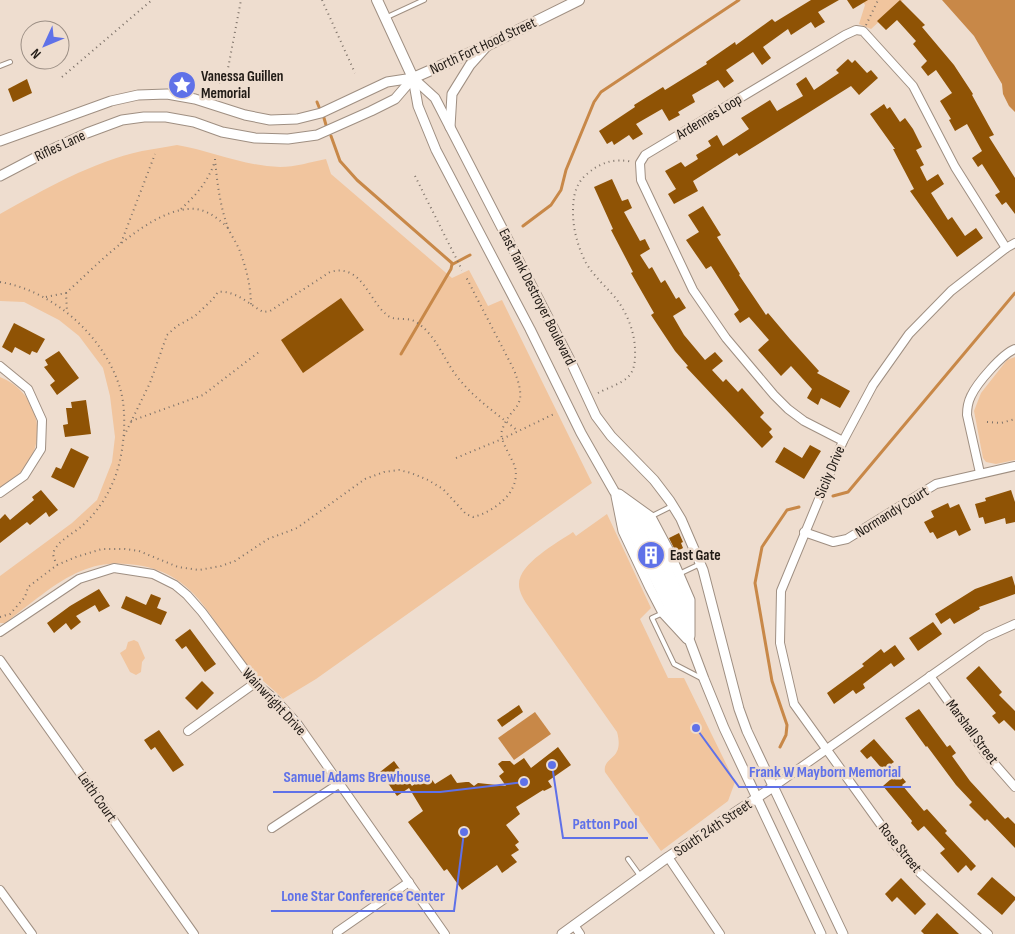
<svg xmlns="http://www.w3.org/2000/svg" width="1015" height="934" viewBox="0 0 1015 934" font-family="'Sofia Sans Condensed',sans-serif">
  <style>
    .green { fill: #f1c59e }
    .water { fill: #c88848 }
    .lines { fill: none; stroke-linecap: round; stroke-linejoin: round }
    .stream { stroke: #c88848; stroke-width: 3 }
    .building { fill: #8f5305 }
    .service-casing { stroke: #9f8f82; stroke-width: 6 }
    .minor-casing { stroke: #9f8f82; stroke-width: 10 }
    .tertiary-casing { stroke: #9f8f82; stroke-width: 11 }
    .secondary-casing { stroke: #9f8f82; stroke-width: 12 }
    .path { stroke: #7d7269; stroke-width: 2; stroke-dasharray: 1 4; stroke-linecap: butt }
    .service { stroke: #fff; stroke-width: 4 }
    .minor { stroke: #fff; stroke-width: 8 }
    .tertiary { stroke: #fff; stroke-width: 9 }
    .secondary { stroke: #fff; stroke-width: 10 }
    .labels { text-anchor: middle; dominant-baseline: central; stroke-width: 5; stroke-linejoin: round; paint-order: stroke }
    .street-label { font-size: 15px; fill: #201a15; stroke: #eeddcf }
    .poi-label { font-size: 15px; font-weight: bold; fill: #201a15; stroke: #eeddcf; text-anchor: start }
    .leader { fill: none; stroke: #5f71e8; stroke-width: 2 }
    .callout-dot { fill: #5f71e8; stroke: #eeddcf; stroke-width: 2 }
    .callout-label { font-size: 16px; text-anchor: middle; font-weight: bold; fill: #5f71e8; stroke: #eeddcf; stroke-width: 5; stroke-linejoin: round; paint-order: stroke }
  </style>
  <rect width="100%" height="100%" fill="#eeddcf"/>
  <g class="green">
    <polygon points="862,0 903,0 871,29 859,24 865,5"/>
    <path d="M177,145C212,151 244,166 280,167C295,167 311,162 326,159L331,174L452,278L469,270L488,306L502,300L592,483L316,679L283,699C271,687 257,677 247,665C210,623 200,575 137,565C118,562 99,563 81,571C56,581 28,606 5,623H0V576L72,523L97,500L112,462L115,437L110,396L103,368L79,336L59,320L24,302L0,301V214C45,189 92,162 142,151C154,149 166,147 177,145Z"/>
    <polygon points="1015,357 1015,460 996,464 986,462 983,458 974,411 981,393 1007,360"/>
    <path d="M0,377C36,391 49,435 26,466C19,476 10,482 0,489Z"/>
    <path d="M607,514L651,608L640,619L668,678H684L735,782L728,801L661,851L605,772C602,756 625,761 617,732L526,603C523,598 519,591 519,585C518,564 557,543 573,532L576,536Z"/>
    <polygon points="134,640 138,642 145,658 142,662 141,672 136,675 130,672 120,653 126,649 128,642"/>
  </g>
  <g class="water">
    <polygon points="942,0 1015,0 1015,112 1009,106 1003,94 1002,84 974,36"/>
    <polygon points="535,712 551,734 514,760 498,738"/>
  </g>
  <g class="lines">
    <g class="stream">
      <polyline points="317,102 319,107"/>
      <polyline points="324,118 326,125"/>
      <polyline points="331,136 340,161 357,180 453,264 470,255"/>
      <polyline points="523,226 551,205 561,190 566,170 594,102 601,92 739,0"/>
      <polyline points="401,354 451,269 452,264"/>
      <polyline points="833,496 848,492 1015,293"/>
      <polyline points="780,747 786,735 787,725 772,681 755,583 762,547 787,510 799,507"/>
    </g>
  </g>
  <g class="building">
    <polygon points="811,0 839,0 818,12 825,22 815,28 811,22 791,35 788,29 763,47 771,58 762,65 753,52 726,70 734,81 724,88 718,80 692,95 695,102 678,112 680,115 669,121 662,109 636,124 643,134 633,140 629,135 614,145 612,141 607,144 599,131 635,107 634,105 663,87 665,90 707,64 706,62 735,42 736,45 772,19 775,22"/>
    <polygon points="847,0 868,0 853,9"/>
    <polygon points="900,0 925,25 922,27 954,65 973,94 972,95 994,135 989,137 1015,178 1015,214 1006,202 1002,205 995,195 1000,192 982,164 978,167 972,158 982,151 967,124 955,131 949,120 951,119 940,101 952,93 936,70 928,76 921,67 927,61 913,44 916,41 897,20 886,30 877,21"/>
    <polygon points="848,59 852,63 855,60 867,73 871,70 878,78 859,95 851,86 739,156 737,153 693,181 698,191 674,204 668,194 676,189 665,171 681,162 685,167 698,159 696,155 711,146 708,141 717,135 723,146 749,129 741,118 770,100 777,111 803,96 796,84 806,77 814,90 839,73 836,70"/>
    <polygon points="27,79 32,93 13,102 8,89"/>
    <polygon points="884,104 887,109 890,107 900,122 905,118 913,129 922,147 916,150 924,165 920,167 927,181 938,174 944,184 931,193 948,220 952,217 965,236 976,228 983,238 957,257 910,191 914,189 893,149 895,149 870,114"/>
    <polygon points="612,179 622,201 628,199 632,208 624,212 640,241 645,239 650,249 640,255 649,269 652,267 661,283 665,280 676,299 679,297 686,308 673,316 684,335 705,360 715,352 723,361 712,370 723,382 726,379 738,392 742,388 764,413 760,417 772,429 769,432 773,437 762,448 686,367 688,366 675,351 651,315 654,313 631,273 633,272 611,230 613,229 594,187"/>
    <polygon points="703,206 721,235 717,237 740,274 739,275 766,315 768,313 790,339 819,371 817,373 850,391 840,408 821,398 818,405 807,398 812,389 791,366 781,376 758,350 769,340 749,317 740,323 734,314 739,310 711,266 706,269 686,240 699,232 688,215"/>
    <polygon points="341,298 364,330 303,373 281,340"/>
    <polygon points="14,323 45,339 37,353 32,351 30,355 15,347 12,353 2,347"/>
    <polygon points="59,351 79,378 57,395 50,385 55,381 44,367 48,365 45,360"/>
    <polygon points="86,400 91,434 65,437 63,425 68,424 66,408 72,408 71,402"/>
    <polygon points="810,445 821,451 804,479 775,462 784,447 802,458"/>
    <polygon points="71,448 89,457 74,488 51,477 56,467 61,469"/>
    <polygon points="41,490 58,510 49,517 46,512 30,525 27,522 0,543 0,519 5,514 10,520 34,500 32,497"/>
    <polygon points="1011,490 1015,502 1015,522 1006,524 1005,518 985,524 983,517 979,518 975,504 986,501 985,498"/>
    <polygon points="948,503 950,508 959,504 971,530 959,536 956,530 937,539 933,532 930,533 924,522 934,517 931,511"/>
    <polygon points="679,533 683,542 681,543 683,548 676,552 669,538"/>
    <polygon points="1012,576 1015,586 1015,594 979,607 980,609 954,624 950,618 941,624 935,614 975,589"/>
    <polygon points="99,589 110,606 99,612 95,605 76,616 81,622 71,630 66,623 54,633 47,623 70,606"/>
    <polygon points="151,594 161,598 157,608 167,612 161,625 121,608 126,596 146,605"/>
    <polygon points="933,622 942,634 918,651 909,638"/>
    <polygon points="190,629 216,664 205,672 186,646 182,649 175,640"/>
    <polygon points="895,645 905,659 894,667 891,663 863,684 865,688 856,694 853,690 834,704 827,693 864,666 862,664 881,649 884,653"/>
    <polygon points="979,666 1002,692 999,695 1015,711 1015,731 1004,720 999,724 992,716 996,713 966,678"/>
    <polygon points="202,681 214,693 197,710 185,698"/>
    <polygon points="519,705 523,712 502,727 497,720"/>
    <polygon points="919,709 947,747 950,745 956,753 952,756 970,781 1005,819 1008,817 1015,824 1015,848 987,819 985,821 969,805 972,802 956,785 927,746 926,747 905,718"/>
    <polygon points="159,730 184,765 173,772 155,747 151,750 144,740"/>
    <polygon points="874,739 894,762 891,764 906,782 902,785 924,811 927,809 947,831 945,833 976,866 971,871 966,865 958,873 940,853 945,849 924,826 918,831 911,823 912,821 883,786 891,779 871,756 867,759 860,751"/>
    <polygon points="558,747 571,765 548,781 552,787 544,791 543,790 516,807 520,814 506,825 519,842 515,845 519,850 511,855 517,862 502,873 497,865 462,890 447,869 444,871 408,822 423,811 409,788 397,796 380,772 394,761 412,786 428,774 435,784 451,774 457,783 466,782 469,782 474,786 478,783 506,786 499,776 504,772 498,764 502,761 510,761 514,765 524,758 531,768"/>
    <polygon points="992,877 1015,897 1015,900 1002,915 977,894"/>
    <polygon points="901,878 926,904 915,915 897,897 892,902 885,894"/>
    <polygon points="937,913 959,934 924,934 921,931"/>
  </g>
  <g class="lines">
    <g class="service-casing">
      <g id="service">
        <polyline points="385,18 424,0"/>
        <polyline points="0,66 10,62"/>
        <polyline points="652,516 672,506"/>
        <polyline points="679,574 700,564"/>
        <polyline points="663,613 652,618 674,664 701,678"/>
        <polyline points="628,859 641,877"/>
      </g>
    </g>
    <g class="minor-casing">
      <g id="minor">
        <polyline points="0,366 28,389 42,420 41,449 24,476 0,493"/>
        <polyline points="843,441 804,421 788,409 774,395 726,338 693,290 641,180 640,163 645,155 845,35 856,30 863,31 913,86 955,167 1006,248"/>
        <path d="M980,473L967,415C967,409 968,402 971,396C977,383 1002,354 1015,349"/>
        <polyline points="804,532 833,542 847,539 936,484 1015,466"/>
        <polyline points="0,632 79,579 114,568 153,574 175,585 187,595 202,612 255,683 276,700 297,723 445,934"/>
        <polyline points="0,660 194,934"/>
        <polyline points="930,676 986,754 1015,787"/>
        <polyline points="188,731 255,683"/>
        <polyline points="773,787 986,637 1015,624"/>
        <polyline points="272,828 340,783"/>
        <polyline points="668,857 720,934"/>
        <polyline points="0,890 32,934"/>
        <polyline points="574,925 580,934"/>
        <polyline points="337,932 409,882"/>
        <polyline points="988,934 920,873 896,846 794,704 780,643 781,591 843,441 873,385 909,334 951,291 1006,248 1015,243"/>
      </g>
    </g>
    <g class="tertiary-casing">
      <g id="tertiary">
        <polyline points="413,78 435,98 570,360 596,416 611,436 654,480 670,501 681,519 703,570 739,709 747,731 843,934"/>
        <polyline points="413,78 418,106 436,150 530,329 581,433 614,491 637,524 677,607 704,679 724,728 821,934"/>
        <polyline points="450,127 452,94 470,65 487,46"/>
        <polyline points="0,141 111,101 138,95 167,94 195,99 245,115 270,120 297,119 321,113 387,82 413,78"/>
        <polyline points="0,176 46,152 87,133 122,120 144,117 166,117 194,122 222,132 255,138 288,139 317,135 371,111 395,99 413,78"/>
        <polyline points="619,494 651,517 668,549 690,600 690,636"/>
        <polyline points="616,496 623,531 650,588 663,613 687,639"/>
        <polyline points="632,509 644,520 660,552 683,603 685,617"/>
        <polyline points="623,512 670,610 678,623"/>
        <polyline points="562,934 668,857 773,787"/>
      </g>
    </g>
    <g class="secondary-casing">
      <polyline id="secondary" points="377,0 413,78 488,45 579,0"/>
    </g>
    <g class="path">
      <polyline points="322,0 355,73"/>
      <polyline points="866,25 878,0"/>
      <polyline points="62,77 152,0"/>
      <polyline points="219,83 226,79 241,0"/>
      <path d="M215,159C217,182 220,206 228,228C231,235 236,242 239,249C246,267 251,286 251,306"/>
      <polyline points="415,176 462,270"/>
      <path d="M181,209C196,195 208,182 215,161"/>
      <polyline points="121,243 155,154"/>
      <path d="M0,282C54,291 104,336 120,388C128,414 124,458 113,482C106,499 96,513 82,526C74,533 59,540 54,551C52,556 55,560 57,565"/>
      <path d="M66,293C96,266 153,205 196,209C209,211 219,219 228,228"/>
      <polyline points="46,297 66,293 67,312"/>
      <path d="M598,393C607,388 621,384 628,377C634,371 635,363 635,355C636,334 627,311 613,295C604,285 594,276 586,263C578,247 573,230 573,212C573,197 575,184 587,174C601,162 614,158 633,162"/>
      <polyline points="131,421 203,395 259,352"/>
      <polyline points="987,422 1001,423 1015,419"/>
      <path d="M124,436L150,383L167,335L177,326L195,316L213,299L218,292C235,290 249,304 263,312L270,311L330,272C362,263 368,300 387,315C394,322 407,316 416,322C435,334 443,357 455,374C472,397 496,413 518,431"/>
      <polyline points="456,458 502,439 556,413"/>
      <path d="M0,617L10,614L25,597L28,587L57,565L76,557L102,549H125L139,551L178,567L199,570L221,566L235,561L268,539L297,528L365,479L384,472L399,470L411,473L428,480L443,489L466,514L473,517C494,512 521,492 515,467C511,456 503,446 501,434C509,402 531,413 514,370L465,275"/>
    </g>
    <use href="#service" class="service"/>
    <use href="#minor" class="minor"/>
    <use href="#tertiary" class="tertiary"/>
    <use href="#secondary" class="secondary"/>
  </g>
  <defs>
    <g id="sight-disc" transform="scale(1.4375)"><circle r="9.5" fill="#5f71e8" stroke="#eeddcf"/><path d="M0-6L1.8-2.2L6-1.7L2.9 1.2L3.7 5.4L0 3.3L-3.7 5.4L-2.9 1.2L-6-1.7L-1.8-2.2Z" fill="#fff"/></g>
    <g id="building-disc" transform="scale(1.4375)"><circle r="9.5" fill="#5f71e8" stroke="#eeddcf"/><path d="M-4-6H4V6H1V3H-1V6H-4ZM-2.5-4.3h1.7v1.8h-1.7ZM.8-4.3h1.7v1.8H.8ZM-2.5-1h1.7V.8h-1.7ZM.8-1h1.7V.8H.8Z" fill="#fff"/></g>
  </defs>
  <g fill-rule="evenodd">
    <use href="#sight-disc" x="182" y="85"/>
    <use href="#building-disc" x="651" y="555"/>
  </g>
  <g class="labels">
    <g class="street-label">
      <text transform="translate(483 46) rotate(-25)">North Fort Hood Street</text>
      <text transform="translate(709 117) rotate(-31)">Ardennes Loop</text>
      <text transform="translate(60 146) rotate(-25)">Rifles Lane</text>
      <text transform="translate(537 297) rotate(63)">East Tank Destroyer Boulevard</text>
      <text transform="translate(830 472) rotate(-67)">Sicily Drive</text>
      <text transform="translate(892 512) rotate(-32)">Normandy Court</text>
      <text transform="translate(274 702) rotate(47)">Wainwright Drive</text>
      <text transform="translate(972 732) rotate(53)">Marshall Street</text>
      <text transform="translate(97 797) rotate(55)">Leith Court</text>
      <text transform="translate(713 828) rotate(-34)">South 24th Street</text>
      <text transform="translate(900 848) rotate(51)">Rose Street</text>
    </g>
    <g class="poi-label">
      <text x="201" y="76">Vanessa Guillen<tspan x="201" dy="17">Memorial</tspan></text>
      <text x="670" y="555">East Gate</text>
    </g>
  </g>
  <path class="leader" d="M696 728L739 787H911M524 782L440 792H273M552 765L563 838H648M464 832L454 911H271"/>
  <g class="callout-dot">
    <circle cx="696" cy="728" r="5"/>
    <circle cx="524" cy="782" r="5"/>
    <circle cx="552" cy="765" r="5"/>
    <circle cx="464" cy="832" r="5"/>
  </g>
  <g class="callout-label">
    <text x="825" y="777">Frank W Mayborn Memorial</text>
    <text x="357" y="782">Samuel Adams Brewhouse</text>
    <text x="605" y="829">Patton Pool</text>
    <text x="363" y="901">Lone Star Conference Center</text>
  </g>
  <g transform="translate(45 45) rotate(226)"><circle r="24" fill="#eeddcf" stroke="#9c8f85"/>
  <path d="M0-4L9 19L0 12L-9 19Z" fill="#5f71e8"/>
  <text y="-8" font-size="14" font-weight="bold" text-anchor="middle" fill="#201a15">N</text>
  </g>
</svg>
